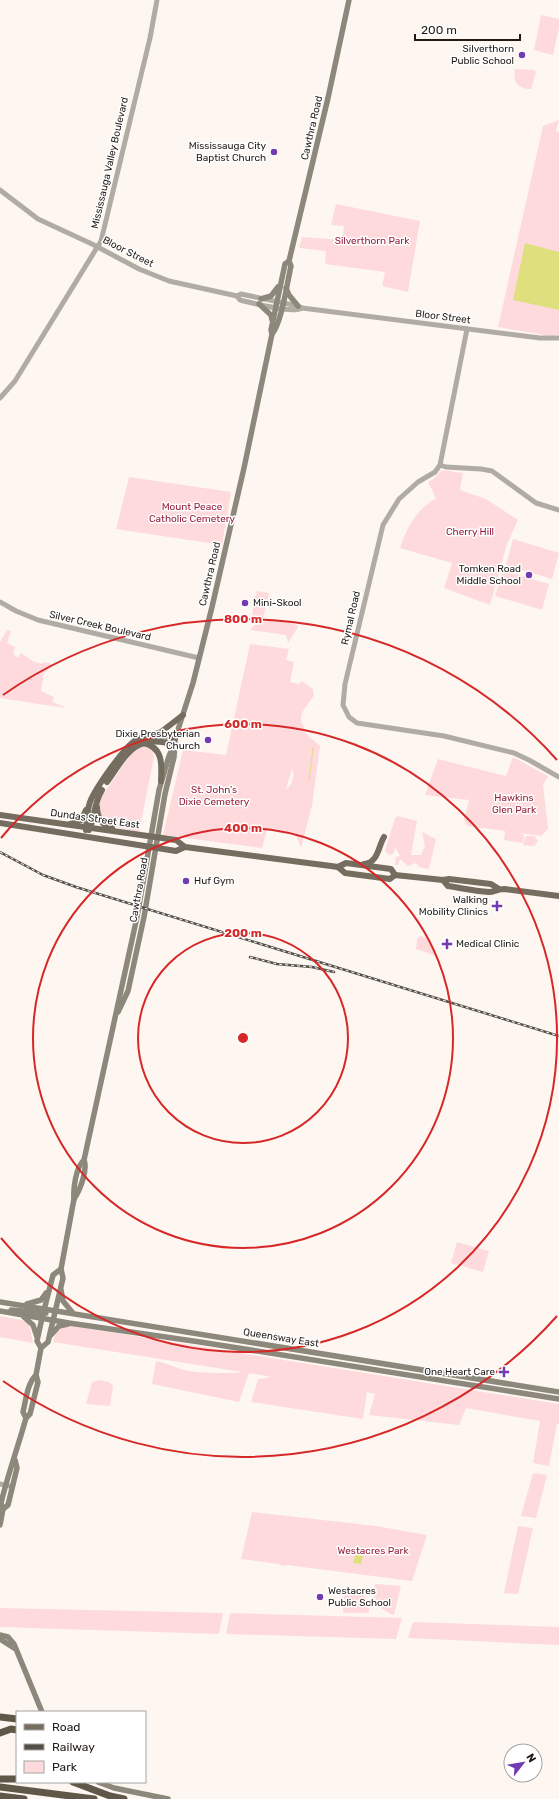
<svg xmlns="http://www.w3.org/2000/svg" width="559" height="1799" viewBox="0 0 559 1799" font-family="Rubik,sans-serif">
  <style>
    .green { fill: #fedadd; fill-rule: evenodd }
    .water { fill: #dfe07d }
    .lines { fill: none; stroke-linecap: round; stroke-linejoin: round }
    .stream { stroke: #dfe07d; stroke-width: 1 }
    .tertiary { stroke: #b0aca4; stroke-width: 5 }
    .secondary { stroke: #8d887c; stroke-width: 5.5 }
    .primary { stroke: #746d60; stroke-width: 6 }
    .motorway { stroke: #5f5748; stroke-width: 7 }
    .rail-casing { stroke: #544e49; stroke-width: 2.5 }
    .rail { stroke: #fff; stroke-width: 1; stroke-dasharray: 3; stroke-linecap: butt }
    .ring { fill: none; stroke: #d62828; stroke-width: 2 }
    .poi-dot { fill: #723bb2; stroke: #fff; stroke-width: 1.5 }
    .labels { text-anchor: middle; dominant-baseline: central; stroke-width: 3; stroke-linejoin: round; paint-order: stroke }
    .poi-label { font-size: 10px; fill: #211b16; stroke: #fff; text-anchor: end }
    .street-label { font-size: 10px; fill: #211b16; stroke: #fff }
    .park-label { font-size: 10px; fill: #96203c; stroke: #fff }
    .centre { fill: #d62828; stroke: #fff; stroke-width: 2 }
    .ring-label { font-size: 12px; text-anchor: middle; font-weight: bold; fill: #d62828; stroke: #fff; stroke-width: 3; stroke-linejoin: round; paint-order: stroke }
  </style>
  <rect width="100%" height="100%" fill="#fef7f1"/>
  <g class="green">
    <polygon points="541,15 559,19 559,28 553,55 534,50"/>
    <path d="M515,69L534,70L536,72L531,89C517,89 513,82 515,69Z"/>
    <polygon points="559,120 556,131 559,132 559,335 550,336 498,327 543,126"/>
    <polygon points="336,204 420,221 408,292 382,286 385,272 325,264 326,251 299,248 302,237 342,240 344,226 331,225"/>
    <path d="M442,470L463,473L460,490L486,499L518,520L507,544L490,605L444,588L452,563L400,548C407,527 416,510 436,498L428,482L432,480Z"/>
    <polygon points="129,477 231,492 222,545 116,529"/>
    <polygon points="513,539 559,553 552,579 506,565"/>
    <polygon points="503,570 549,584 542,610 495,596"/>
    <polygon points="257,591 269,593 263,618 252,617 254,596 256,596"/>
    <path d="M268,620C277,620 291,618 298,627L288,643L286,635L250,630L257,622L261,624Z"/>
    <polygon points="7,630 11,631 7,643 15,647 13,653 18,658 21,653 34,662 43,664 43,662 52,664 51,668 44,673 41,691 54,697 52,702 65,707 65,708 0,698 0,642"/>
    <path d="M250,644L289,649L286,660L294,662L290,682L299,684L302,681L313,689L314,695C310,703 300,711 301,720C302,725 305,727 305,733L320,746L312,806L301,848L295,833L281,831L272,828V830H267L262,848L163,835L183,750L226,755ZM292,768C295,776 293,783 286,790Z"/>
    <path d="M142,746L151,748L154,757L139,832C118,827 90,826 102,796L130,755L134,750Z"/>
    <polygon points="513,757 548,776 543,785 548,829 541,836 519,833 524,835 523,843 504,840 505,831 467,826 464,819 469,800 425,795 438,759 506,776"/>
    <polygon points="398,816 417,821 411,855 421,855 425,846 422,832 436,839 429,869 419,867 416,863 408,866 400,859 398,865 395,865 396,857 400,856 396,849 396,845 394,853 390,855 387,853 385,851 395,818"/>
    <polygon points="527,836 534,836 538,841 534,846 523,845 525,838"/>
    <polygon points="421,936 426,938 436,953 436,956 416,949 417,939"/>
    <polygon points="457,1242 489,1251 483,1272 451,1263"/>
    <polygon points="0,1316 22,1320 29,1323 33,1343 0,1337"/>
    <path d="M59,1324L559,1404V1424H557L549,1466L533,1463L540,1421L466,1408L459,1425L369,1415L375,1394L367,1392L363,1419L251,1402L258,1379L272,1377L249,1373L239,1402L152,1384L156,1361C168,1363 177,1369 189,1371C200,1373 233,1374 242,1372L53,1342Z"/>
    <polygon points="99,1380 109,1382 113,1386 110,1406 86,1404 92,1382"/>
    <polygon points="533,1473 547,1475 536,1518 521,1516"/>
    <polygon points="252,1512 376,1526 427,1535 412,1581 287,1565 283,1566 278,1564 241,1559"/>
    <polygon points="518,1526 533,1528 518,1594 504,1593"/>
    <path d="M375,1584L401,1586L394,1615C379,1610 372,1600 375,1584Z"/>
    <path d="M350,1589C363,1590 370,1599 369,1613H343L344,1590Z"/>
    <polygon points="0,1608 223,1613 219,1634 0,1627"/>
    <polygon points="230,1613 402,1618 396,1639 226,1634"/>
    <polygon points="413,1622 559,1627 559,1645 408,1638"/>
  </g>
  <g class="water">
    <polygon points="525,243 559,252 559,310 513,300"/>
    <polygon points="356,1551 364,1552 361,1564 353,1563"/>
  </g>
  <g class="lines">
    <polyline class="stream" points="309,781 313,748"/>
    <g class="tertiary">
      <polyline points="0,190 38,219 92,244 139,269 169,281 237,296 241,294 298,306 302,308"/>
      <path d="M237,296L240,300C253,303 291,314 302,308L540,338H559"/>
      <polyline points="467,329 440,465 435,472 418,482 399,499 383,525 345,684 343,705 349,717 357,723 444,736 514,753 529,760 559,777"/>
      <polyline points="0,398 15,381 101,241 150,38 157,0"/>
      <polyline points="440,465 446,467 481,469 492,471 536,503 559,510"/>
      <polyline points="0,602 16,611 38,620 199,658"/>
      <polyline points="0,1484 9,1486"/>
    </g>
    <g class="secondary">
      <polyline points="286,288 289,295 298,306"/>
      <polyline points="261,299 271,296 278,287"/>
      <polyline points="259,304 271,315 272,320"/>
      <polyline points="272,334 271,330 285,264 289,261"/>
      <path d="M118,1012L128,991L144,917L165,794L174,757L175,739L193,683L212,607L244,468L272,334C282,322 287,283 291,266L289,261L328,98L349,0"/>
      <path d="M74,1199C80,1190 88,1170 84,1160L137,917L159,790L169,756L173,747"/>
      <polyline points="61,1290 63,1301 72,1312"/>
      <polyline points="0,1302 559,1392"/>
      <polyline points="27,1304 41,1300 46,1293"/>
      <polyline points="11,1310 46,1313"/>
      <polyline points="0,1311 69,1323 200,1342 559,1399"/>
      <polyline points="24,1317 33,1325 37,1337"/>
      <polyline points="51,1335 59,1326 68,1324"/>
      <path d="M41,1348L48,1342L63,1278L61,1269L74,1199C73,1188 76,1167 84,1160"/>
      <path d="M26,1418L23,1412C26,1400 27,1384 36,1375"/>
      <polyline points="3,1509 8,1505 17,1468 15,1460"/>
      <path d="M0,1525L3,1509L1,1503C8,1474 18,1447 26,1418L30,1414L38,1382L36,1375L41,1348L37,1341L42,1318L53,1275L61,1269"/>
      <polyline points="0,1635 8,1637 14,1644 42,1712"/>
      <polyline points="0,1639 14,1648"/>
      <polyline points="98,1782 114,1788 168,1799"/>
    </g>
    <g class="primary">
      <polyline points="155,734 161,732 183,715"/>
      <path d="M143,743C163,747 162,764 161,781"/>
      <path d="M107,782C126,755 136,732 174,745"/>
      <path d="M97,807C97,817 102,826 112,828"/>
      <polyline points="0,815 176,840 185,847 331,866 338,867 346,863 391,869 395,875"/>
      <polyline points="0,823 176,851 185,847"/>
      <polyline points="70,824 81,820 86,810"/>
      <path d="M86,830C87,821 87,811 90,802C95,789 124,747 136,740C148,734 163,735 175,739"/>
      <path d="M89,830C95,817 94,802 102,790"/>
      <path d="M364,864C378,863 378,847 384,837"/>
      <polyline points="338,867 345,873 390,879 395,875 443,880 449,879 491,884 499,889"/>
      <path d="M443,880L448,886C461,888 475,891 489,892C494,892 498,889 504,889L559,896"/>
    </g>
    <g class="motorway">
      <polyline points="0,1717 17,1719"/>
      <polyline points="0,1733 11,1729 17,1730"/>
      <polyline points="0,1779 17,1779"/>
      <polyline points="73,1782 110,1796 124,1799"/>
      <polyline points="0,1787 94,1799"/>
      <polyline points="0,1796 24,1799"/>
    </g>
    <g class="rail-casing">
      <g id="rail">
        <polyline points="0,852 43,875 76,887 559,1036"/>
        <polyline points="250,957 277,964 312,967 334,972"/>
      </g>
    </g>
    <use href="#rail" class="rail"/>
  </g>
  <g class="ring">
    <circle cx="243" cy="1038" r="105"/>
    <circle cx="243" cy="1038" r="210"/>
    <path d="M1 838A314 314 0 1 1 1 1238"/>
    <path d="M557 1316A419 419 0 0 1 3 1381M3 695A419 419 0 0 1 557 760"/>
  </g>
  <g class="poi-dot">
    <circle cx="522" cy="55" r="4"/>
    <circle cx="274" cy="152" r="4"/>
    <circle cx="529" cy="575" r="4"/>
    <circle cx="245" cy="603" r="4"/>
    <circle cx="208" cy="740" r="4"/>
    <circle cx="186" cy="881" r="4"/>
    <path d="M495 900h4v4h4v4h-4v4h-4v-4h-4v-4h4z"/>
    <path d="M445 938h4v4h4v4h-4v4h-4v-4h-4v-4h4z"/>
    <path d="M502 1366h4v4h4v4h-4v4h-4v-4h-4v-4h4z"/>
    <circle cx="320" cy="1597" r="4"/>
  </g>
  <g class="labels">
    <g class="poi-label">
      <text x="514" y="49">Silverthorn<tspan x="514" dy="12">Public School</tspan></text>
      <text x="266" y="146">Mississauga City<tspan x="266" dy="12">Baptist Church</tspan></text>
      <text x="521" y="569">Tomken Road<tspan x="521" dy="12">Middle School</tspan></text>
      <text x="253" y="603" text-anchor="start">Mini-Skool</text>
      <text x="200" y="734">Dixie Presbyterian<tspan x="200" dy="12">Church</tspan></text>
      <text x="194" y="881" text-anchor="start">Huf Gym</text>
      <text x="488" y="900">Walking<tspan x="488" dy="12">Mobility Clinics</tspan></text>
      <text x="456" y="944" text-anchor="start">Medical Clinic</text>
      <text x="495" y="1372">One Heart Care</text>
      <text x="328" y="1591" text-anchor="start">Westacres<tspan x="328" dy="12">Public School</tspan></text>
    </g>
    <g class="street-label">
      <text transform="translate(312 128) rotate(-77)">Cawthra Road</text>
      <text transform="translate(110 163) rotate(-77)">Mississauga Valley Boulevard</text>
      <text transform="translate(128 252) rotate(27)">Bloor Street</text>
      <text transform="translate(443 317) rotate(7)">Bloor Street</text>
      <text transform="translate(210 574) rotate(-77)">Cawthra Road</text>
      <text transform="translate(351 618) rotate(-77)">Rymal Road</text>
      <text transform="translate(100 626) rotate(13)">Silver Creek Boulevard</text>
      <text transform="translate(95 819) rotate(8)">Dundas Street East</text>
      <text transform="translate(139 890) rotate(-80)">Cawthra Road</text>
      <text transform="translate(281 1338) rotate(9)">Queensway East</text>
    </g>
    <g class="park-label">
      <text x="372" y="241">Silverthorn Park</text>
      <text x="192" y="507">Mount Peace<tspan x="192" dy="12">Catholic Cemetery</tspan></text>
      <text x="470" y="532">Cherry Hill</text>
      <text x="214" y="790">St. John’s<tspan x="214" dy="12">Dixie Cemetery</tspan></text>
      <text x="514" y="798">Hawkins<tspan x="514" dy="12">Glen Park</tspan></text>
      <text x="373" y="1551">Westacres Park</text>
    </g>
  </g>
  <circle cx="243" cy="1038" r="6" class="centre"/>
  <g class="ring-label">
    <text x="243" y="623">800 m</text>
    <text x="243" y="728">600 m</text>
    <text x="243" y="832">400 m</text>
    <text x="243" y="937">200 m</text>
  </g>
  <rect x="16" y="1711" width="130" height="72" fill="#ffffff" stroke="#a6a4a2"/>
  <rect x="24" y="1724" width="20" height="6" fill="#746d60" stroke="#a6a4a2"/>
  <text x="52" y="1731" font-size="12" fill="#211b16">Road</text>
  <rect x="24" y="1744" width="20" height="6" fill="#544e49" stroke="#a6a4a2"/>
  <text x="52" y="1751" font-size="12" fill="#211b16">Railway</text>
  <rect x="24" y="1761" width="20" height="12" fill="#fedadd" stroke="#a6a4a2"/>
  <text x="52" y="1771" font-size="12" fill="#211b16">Park</text>
  <g transform="translate(523 1763) rotate(59)"><circle r="19" fill="#ffffff" stroke="#a6a4a2"/>
  <path d="M0-3L7 15L0 10L-7 15Z" fill="#723bb2"/>
  <text y="-6" font-size="11" font-weight="bold" text-anchor="middle" fill="#211b16">N</text>
  </g>
  <path d="M415 34v6h105v-6" fill="none" stroke="#211b16" stroke-width="2"/>
  <text x="421" y="34" font-size="12" fill="#211b16" stroke="#ffffff" stroke-width="3" paint-order="stroke">200 m</text>
</svg>
